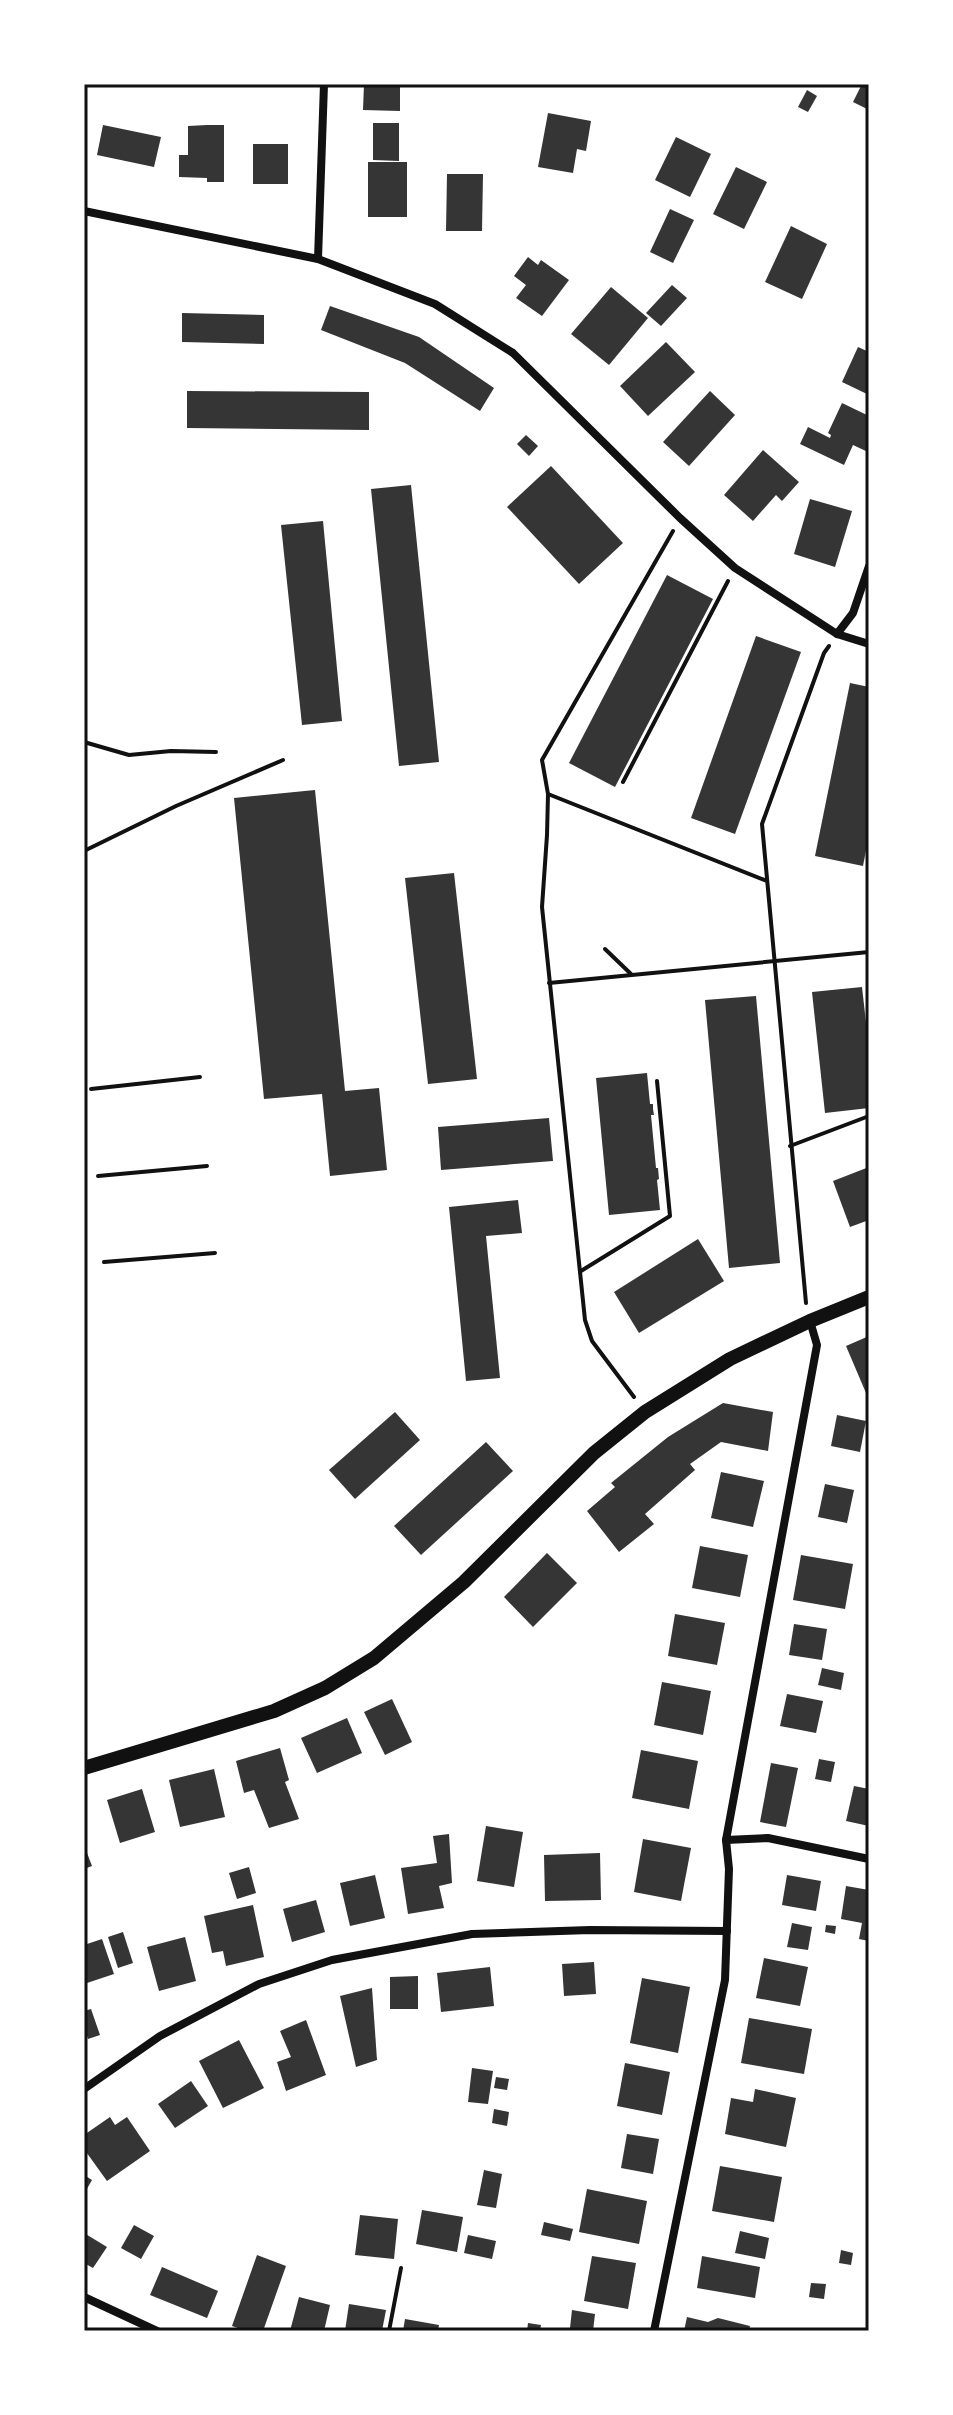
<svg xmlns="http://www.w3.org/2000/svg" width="953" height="2415" viewBox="0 0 953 2415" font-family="Georgia,serif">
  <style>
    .building { fill: #353535 }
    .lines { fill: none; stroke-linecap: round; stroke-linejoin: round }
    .path { stroke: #111; stroke-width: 4 }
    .minor { stroke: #111; stroke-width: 8 }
    .tertiary { stroke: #111; stroke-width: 14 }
    .neatline { fill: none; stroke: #111; stroke-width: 3 }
  </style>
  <rect width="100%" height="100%" fill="#fff"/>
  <g class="building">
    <polygon points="364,84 400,84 400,111 363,110"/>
    <polygon points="862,84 869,84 869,110 853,102"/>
    <polygon points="807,90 817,96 808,112 798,107"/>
    <polygon points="548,113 591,121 586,151 577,149 573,173 538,167"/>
    <polygon points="373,123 399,123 399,161 373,160"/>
    <polygon points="103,125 161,137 154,167 97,155"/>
    <polygon points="207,125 224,125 224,182 207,182 207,178 179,177 179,155 188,155 188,126"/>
    <polygon points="676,137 711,154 690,197 655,180"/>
    <rect x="253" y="144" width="35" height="40"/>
    <rect x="368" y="162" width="39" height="55"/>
    <polygon points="736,167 767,182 744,229 713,214"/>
    <polygon points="447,174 483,174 482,231 446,231"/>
    <polygon points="670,209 694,220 673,263 650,252"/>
    <polygon points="791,226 827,244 802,299 765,282"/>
    <polygon points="528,257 538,265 541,260 569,280 542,316 516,298 526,285 514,276"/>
    <polygon points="672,285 687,298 661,326 646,313"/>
    <polygon points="611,287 648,318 609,365 571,334"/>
    <polygon points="330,306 419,337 494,388 480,411 405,363 321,330"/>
    <polygon points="182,313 264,315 264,344 182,342"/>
    <polygon points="666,342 695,372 648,416 620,386"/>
    <polygon points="858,347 869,352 869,395 842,382"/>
    <polygon points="187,391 369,392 369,430 187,428"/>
    <polygon points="710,391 735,415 689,466 663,442"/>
    <polygon points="842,403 869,416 868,452 853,445 844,465 800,444 808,427 830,438 831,435 828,433"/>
    <polygon points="526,435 538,446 529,456 517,444"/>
    <polygon points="763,450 799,482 782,501 776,495 753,521 724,495"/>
    <polygon points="551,466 623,543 579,584 507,507"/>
    <polygon points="411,485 439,762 399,766 371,489"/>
    <polygon points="810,499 852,511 835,567 794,554"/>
    <polygon points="323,521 342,721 302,725 281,525"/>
    <polygon points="667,575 713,599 615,787 569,763"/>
    <polygon points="756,636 801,652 735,834 691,818"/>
    <polygon points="850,683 869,687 869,835 863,866 815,856"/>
    <polygon points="315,790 345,1091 379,1088 387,1170 330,1176 322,1094 264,1099 234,798"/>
    <polygon points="454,873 477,1079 428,1084 405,878"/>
    <polygon points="862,987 869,1049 869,1108 825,1113 812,992"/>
    <polygon points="756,996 780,1263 729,1268 705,1000"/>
    <polygon points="647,1073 650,1104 653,1104 653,1109 654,1115 651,1115 656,1168 658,1168 659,1179 657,1180 660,1210 609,1215 596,1078"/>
    <polygon points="549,1118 553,1161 441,1170 438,1127"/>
    <polygon points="869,1167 869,1220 850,1227 833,1181"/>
    <polygon points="518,1200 522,1233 486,1236 500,1378 466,1381 449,1207"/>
    <polygon points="698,1239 724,1281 639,1333 614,1292"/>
    <polygon points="869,1336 869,1392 866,1393 846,1346"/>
    <polygon points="723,1403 773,1412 768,1451 721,1442 690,1464 695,1470 645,1514 654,1524 619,1552 587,1511 615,1487 611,1483 668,1437"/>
    <polygon points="395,1412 420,1440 355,1499 329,1470"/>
    <polygon points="837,1415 866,1421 860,1452 831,1446"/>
    <polygon points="486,1442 513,1471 421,1555 394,1526"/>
    <polygon points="721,1472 764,1481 753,1527 711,1518"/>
    <polygon points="825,1484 854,1490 847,1523 818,1517"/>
    <polygon points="700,1546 748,1555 740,1597 692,1588"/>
    <polygon points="547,1553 577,1583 533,1627 504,1597"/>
    <polygon points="801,1555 853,1564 845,1609 793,1600"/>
    <polygon points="675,1614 725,1623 717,1665 668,1656"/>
    <polygon points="794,1624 827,1629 822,1660 789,1655"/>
    <polygon points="822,1668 844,1673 841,1690 818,1685"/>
    <polygon points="662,1682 711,1691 703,1735 654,1725"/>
    <polygon points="787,1694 823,1701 816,1733 780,1726"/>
    <polygon points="392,1699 412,1742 385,1755 364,1712"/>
    <polygon points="347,1718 362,1753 317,1773 301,1738"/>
    <polygon points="280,1748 289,1780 285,1782 299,1819 269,1828 254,1790 244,1793 236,1761"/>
    <polygon points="641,1750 698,1761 689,1809 632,1798"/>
    <polygon points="819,1759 835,1762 831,1782 815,1779"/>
    <polygon points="771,1763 798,1768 786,1827 760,1822"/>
    <polygon points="214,1769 225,1817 180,1827 169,1780"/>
    <polygon points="854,1786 869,1789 869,1826 846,1821"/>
    <polygon points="142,1789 155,1832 120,1843 107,1800"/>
    <polygon points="486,1826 523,1832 514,1887 477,1881"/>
    <polygon points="449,1834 452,1883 439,1886 444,1908 408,1914 401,1868 437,1863 433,1836"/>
    <polygon points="643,1839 691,1848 681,1901 634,1892"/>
    <polygon points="84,1845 92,1866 84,1869"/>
    <polygon points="600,1853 601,1900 545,1901 544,1855"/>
    <polygon points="249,1867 256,1893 237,1899 229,1873"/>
    <polygon points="375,1875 385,1918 350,1926 340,1883"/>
    <polygon points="787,1875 821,1881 816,1911 782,1905"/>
    <polygon points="846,1886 869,1890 869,1941 859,1939 862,1923 841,1919"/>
    <polygon points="316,1900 325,1932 292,1942 283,1909"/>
    <polygon points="253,1905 264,1957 226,1966 223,1951 212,1953 204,1916"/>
    <polygon points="792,1923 812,1927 808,1950 787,1947"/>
    <polygon points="826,1925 836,1926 835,1934 825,1932"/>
    <polygon points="123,1932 133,1963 118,1968 108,1937"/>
    <polygon points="185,1937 196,1981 159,1991 147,1947"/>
    <polygon points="102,1939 114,1974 84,1984 84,1945"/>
    <polygon points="764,1958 808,1967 800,2006 756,1998"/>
    <polygon points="594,1962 596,1994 564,1996 562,1964"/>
    <polygon points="490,1967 494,2006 441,2012 437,1973"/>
    <polygon points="418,1976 418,2009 390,2009 390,1977"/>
    <polygon points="642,1978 690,1987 678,2053 630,2043"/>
    <polygon points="372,1988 377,2060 356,2067 340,1996"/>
    <polygon points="91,2009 100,2035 88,2039 84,2027 84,2011"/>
    <polygon points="749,2018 812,2029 804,2074 741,2063"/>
    <polygon points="306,2020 326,2075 286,2091 277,2062 291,2057 280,2031"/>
    <polygon points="239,2040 264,2088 223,2108 199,2061"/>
    <polygon points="625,2063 670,2072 662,2115 617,2106"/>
    <polygon points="472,2068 493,2071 488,2104 468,2102"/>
    <polygon points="496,2077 509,2079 507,2090 494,2088"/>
    <polygon points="191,2081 208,2106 175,2128 158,2104"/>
    <polygon points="755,2089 796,2098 786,2147 725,2134 731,2098 753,2102"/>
    <polygon points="494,2109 509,2112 507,2126 492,2123"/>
    <polygon points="110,2117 115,2125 127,2117 150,2151 107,2181 84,2149 84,2135"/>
    <polygon points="627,2134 659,2139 653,2174 621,2168"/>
    <polygon points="720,2166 782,2177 774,2222 712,2211"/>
    <polygon points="484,2170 502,2174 496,2208 477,2205"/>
    <polygon points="84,2175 92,2180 84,2194"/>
    <polygon points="587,2189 647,2201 639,2244 579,2232"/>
    <polygon points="422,2210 463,2217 457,2252 416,2244"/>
    <polygon points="360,2215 398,2219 394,2259 355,2255"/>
    <polygon points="544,2222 573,2229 570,2241 541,2235"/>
    <polygon points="134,2225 154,2236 141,2259 121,2248"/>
    <polygon points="740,2231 769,2238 765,2259 735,2253"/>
    <polygon points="84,2233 107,2247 93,2268 84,2263"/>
    <polygon points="468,2235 496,2241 492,2259 464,2253"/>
    <polygon points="841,2250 853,2253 851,2265 839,2263"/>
    <polygon points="257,2255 286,2266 263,2331 246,2331 232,2326"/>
    <polygon points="592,2256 636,2263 628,2309 584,2301"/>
    <polygon points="702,2256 760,2267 755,2298 697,2288"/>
    <polygon points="162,2267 218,2291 207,2318 150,2295"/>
    <polygon points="811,2283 826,2284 824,2299 809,2297"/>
    <polygon points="299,2297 330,2305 324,2331 290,2331"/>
    <polygon points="349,2304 386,2310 382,2331 345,2331"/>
    <polygon points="572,2310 595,2314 593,2331 570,2328"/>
    <polygon points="687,2317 708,2322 718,2318 750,2326 749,2331 684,2331"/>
    <polygon points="405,2319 439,2325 438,2331 403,2331"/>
    <polygon points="528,2323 541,2325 540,2331 527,2331"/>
  </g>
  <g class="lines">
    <g class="path">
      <polyline points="84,742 129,755 171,751 216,752"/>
      <polyline points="623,782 728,581"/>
      <polyline points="548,794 767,881"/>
      <polyline points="84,851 176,806 283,760"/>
      <polyline points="605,949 631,974"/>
      <polyline points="549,983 869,952"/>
      <polyline points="91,1089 200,1077"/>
      <polyline points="790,1146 869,1116"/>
      <polyline points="98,1176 207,1166"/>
      <polyline points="104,1262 215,1253"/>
      <polyline points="581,1271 670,1216 657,1081"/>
      <polyline points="806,1303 762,824 824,653 829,646"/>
      <polyline points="634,1397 592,1341 585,1320 542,907 547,835 548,794 542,760 673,531"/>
      <polyline points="389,2331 401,2268"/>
    </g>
    <g class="minor">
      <polyline points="84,211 318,259 435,304 513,353 680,518 735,568 837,634 869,644"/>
      <polyline points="318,259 324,84"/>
      <polyline points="837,634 853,613 869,566"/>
      <polyline points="726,1840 768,1838 869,1859"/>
      <polyline points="84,2089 160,2036 259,1984 332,1960 472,1934 590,1930 727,1931"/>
      <polyline points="84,2297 157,2331"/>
      <polyline points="654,2331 725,1980 729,1869 726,1840 817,1345 810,1321"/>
    </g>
    <polyline class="tertiary" points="84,1768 274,1711 325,1688 374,1658 464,1582 594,1453 645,1412 730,1359 810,1321 869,1297"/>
  </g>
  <rect width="953" height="2415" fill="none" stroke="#ffffff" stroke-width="172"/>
  <rect x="86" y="86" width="781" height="2243" class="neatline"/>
</svg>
